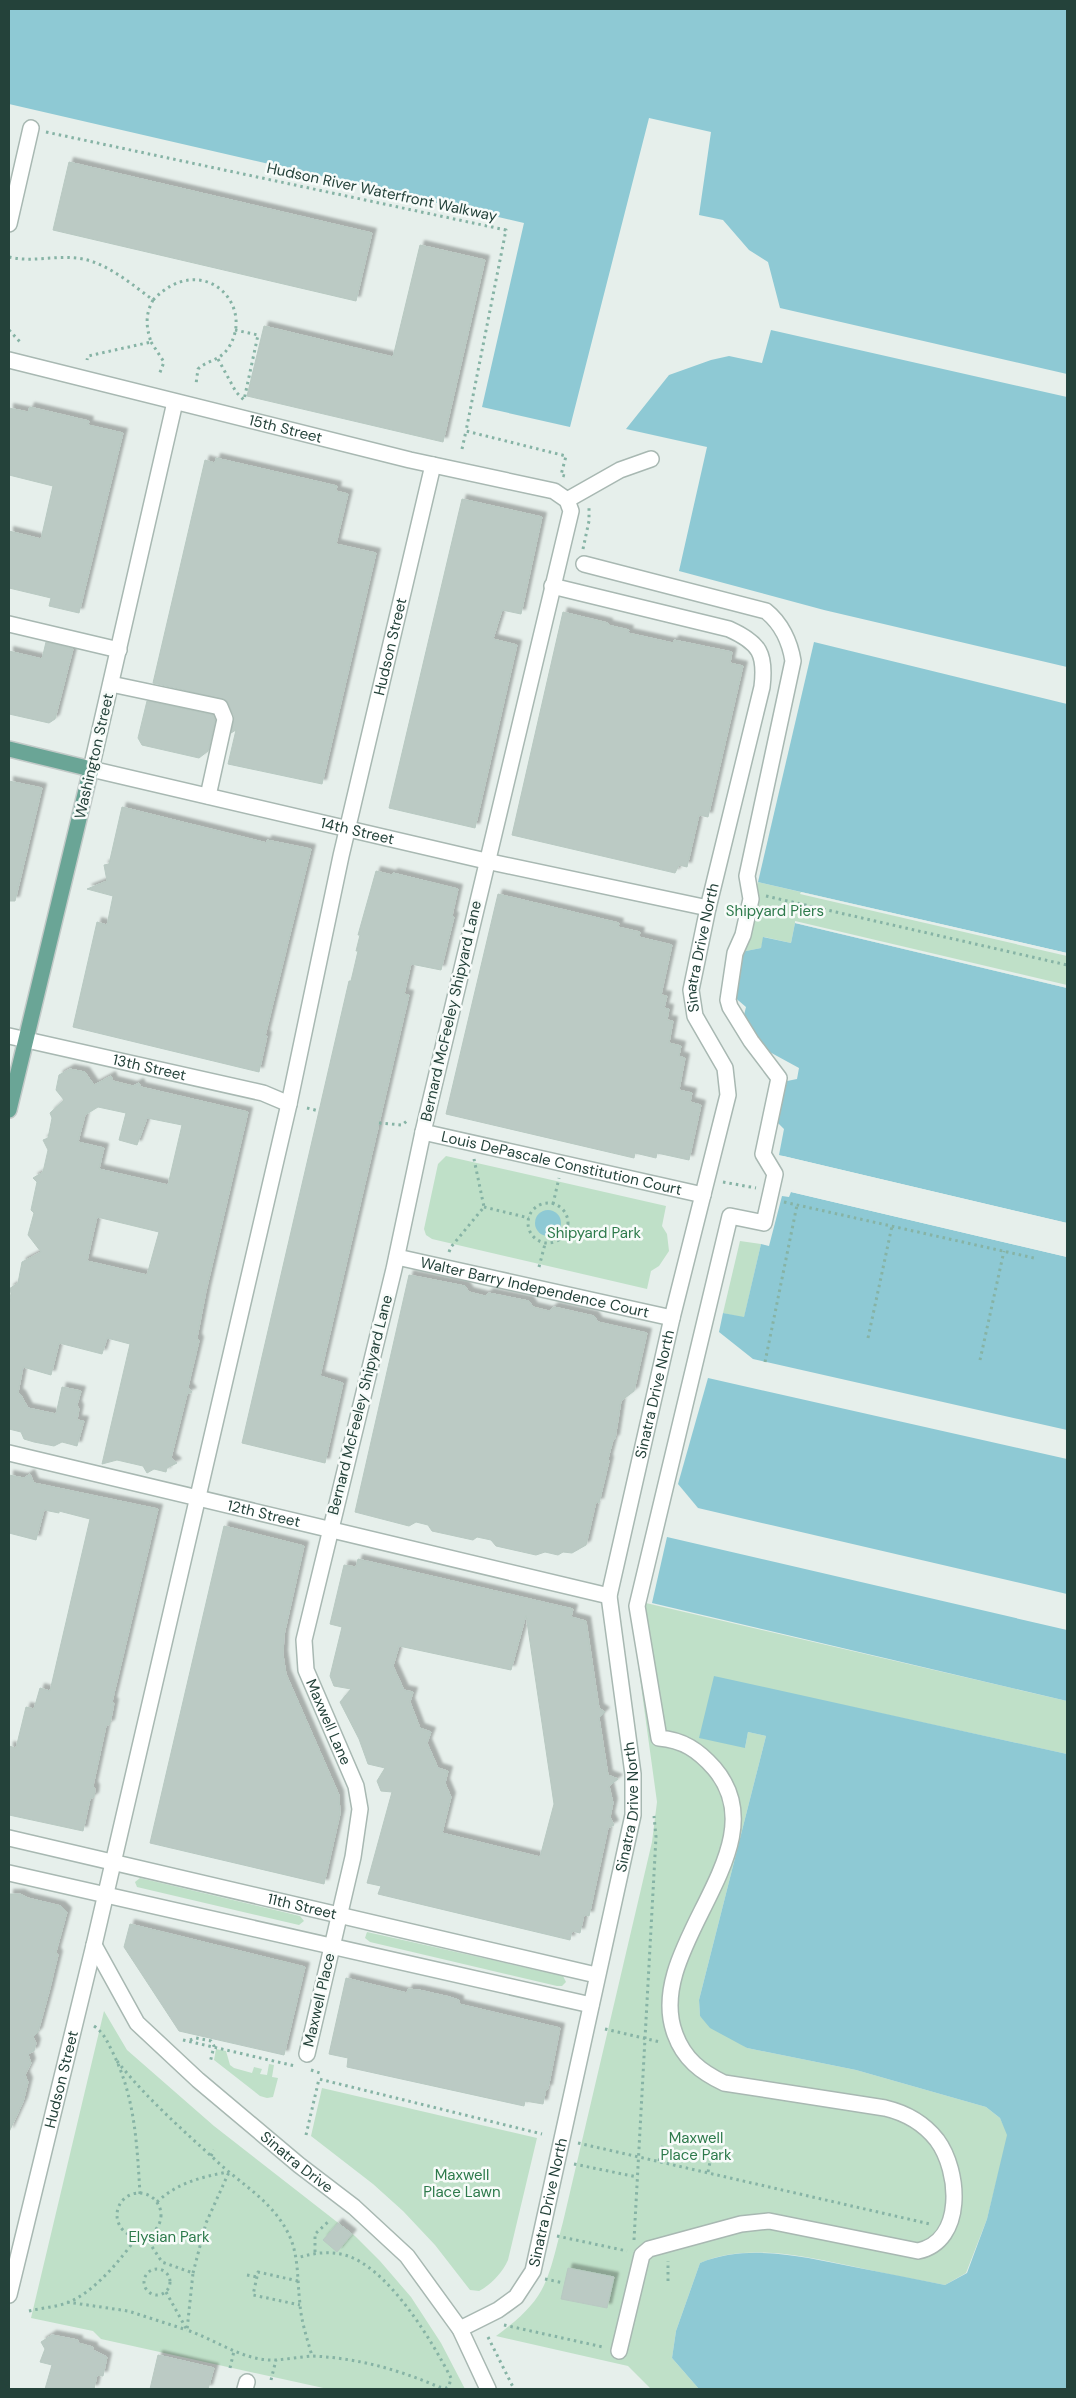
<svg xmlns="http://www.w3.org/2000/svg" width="1076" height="2398" viewBox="0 0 1076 2398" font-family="'DM Sans',sans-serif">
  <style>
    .green { fill: #bfe0c8 }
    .water { fill: #8ec9d4 }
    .pier { fill: #e6efeb }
    .building { fill: #bbcac4; stroke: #b8c9c2; fill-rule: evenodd; filter: url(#shadow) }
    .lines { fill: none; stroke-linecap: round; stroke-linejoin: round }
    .minor-casing { stroke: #a8b8b2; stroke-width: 18 }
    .major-casing { stroke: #c2cac8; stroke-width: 18 }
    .path { stroke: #86b3a5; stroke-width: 3; stroke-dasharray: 2.5 4; stroke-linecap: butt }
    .minor { stroke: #fff; stroke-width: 15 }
    .major { stroke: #6aa596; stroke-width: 15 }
    .labels { text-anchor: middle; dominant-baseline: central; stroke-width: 5; stroke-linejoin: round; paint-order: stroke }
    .street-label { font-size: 15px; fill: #24423a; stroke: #f7fbf9 }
    .park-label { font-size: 15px; fill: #2d7a4b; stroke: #f7fbf9 }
  </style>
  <defs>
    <filter id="shadow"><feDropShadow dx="4.5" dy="-4.5" stdDeviation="1" flood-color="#0004"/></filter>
  </defs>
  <rect width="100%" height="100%" fill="#e6efeb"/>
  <g class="green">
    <polygon points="758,882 1067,954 1067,988 795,923 791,943 764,937 761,948 741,952"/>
    <polygon points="446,1156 666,1206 662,1226 667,1234 669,1251 659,1266 651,1271 647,1289 432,1239 426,1235 424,1229 438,1164"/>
    <polygon points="740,1241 761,1244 744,1318 723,1313"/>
    <path d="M633,1600L1067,1701V1754L714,1677L745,1748L748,1732L766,1736L699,2000L700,2016L747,2048L856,2070L986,2107L1000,2118L1008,2135L987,2219L966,2273L945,2285C913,2279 882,2273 851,2266C802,2256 748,2243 700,2263L676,2331L672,2358L699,2389H651L628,2366L496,2336C548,2298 547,2282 563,2222L652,1842L657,1802L635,1642L631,1612Z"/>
    <polygon points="140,1878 300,1916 304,1921 299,1925 137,1887 135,1882"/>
    <polygon points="367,1932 563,1976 566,1982 562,1986 557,1986 370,1942 365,1938"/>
    <polygon points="104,2011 127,2050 214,2126 355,2236 380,2261 411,2297 441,2343 465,2389 328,2389 101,2339 93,2331 31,2318"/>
    <polygon points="216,2049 226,2051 230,2065 234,2068 252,2073 254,2067 262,2069 260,2074 267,2075 269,2064 274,2065 272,2077 278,2078 273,2097 267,2098 260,2096 214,2060"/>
    <path d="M322,2088L537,2138L508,2260C502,2273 492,2284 479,2291L470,2290L435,2245L403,2211L373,2184L311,2136Z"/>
  </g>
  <g class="water">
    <polygon points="9,9 1067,9 1067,374 780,308 768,262 749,250 723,220 699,215 711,132 649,118 570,427 482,407 524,223 9,104"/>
    <polygon points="771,330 1067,397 1067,667 824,610 679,571 707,447 626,429 669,375 711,360 729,356 762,363"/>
    <polygon points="814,642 1067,704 1067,953 758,882"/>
    <polygon points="795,923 1067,988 1067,1223 779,1155 784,1129 777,1122 787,1081 797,1079 799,1068 766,1050 743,1019 746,1007 732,995 741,952 761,948 763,937 791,943"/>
    <polygon points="791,1192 1067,1257 1067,1430 753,1359 719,1332 723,1313 744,1317 761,1244 769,1246 782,1196 789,1197"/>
    <circle cx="548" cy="1223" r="13"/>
    <polygon points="708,1378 1067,1459 1067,1594 698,1508 678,1484"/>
    <polygon points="667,1537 1067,1630 1067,1701 652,1603"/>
    <path d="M714,1676L1067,1754V2389H699L672,2358L676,2331L700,2263C749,2243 804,2257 854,2267C885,2273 915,2279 945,2285L967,2273L987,2219L1007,2135L1000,2118L986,2107L856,2070L747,2048L710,2028L700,2016L699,2000L766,1736L748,1732L745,1748L699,1738Z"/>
  </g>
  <g class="pier">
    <polygon points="801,892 1067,953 1067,956 800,894"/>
    <polygon points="795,921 1067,985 1067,988 795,923"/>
    <polygon points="783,1156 1067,1223 1067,1225 784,1159"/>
    <polygon points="790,1189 1067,1254 1067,1257 791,1192"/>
  </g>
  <g class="building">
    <polygon points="69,162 372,233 356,301 53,230"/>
    <polygon points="420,245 485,260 443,442 247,396 264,326 393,357"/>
    <polygon points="30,407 89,421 88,425 123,433 79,613 49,606 51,598 9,588 9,531 41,539 53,486 9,475 9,408 28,412"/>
    <polygon points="216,458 337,486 336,491 348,494 336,544 376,553 322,784 228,764 236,730 231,733 234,716 226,700 153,683 205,460 215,463"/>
    <polygon points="462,499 542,517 521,614 502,610 493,639 517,645 475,828 389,808"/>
    <polygon points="563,612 608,623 608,625 629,630 628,633 673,643 674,640 732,652 730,663 743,666 708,817 699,815 687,867 679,865 675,873 512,835"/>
    <polygon points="46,642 73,649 55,719 49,723 9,714 9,651 42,659"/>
    <polygon points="147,701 213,715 215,720 208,751 199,758 142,745 138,738"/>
    <polygon points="9,781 42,788 15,901 9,901"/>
    <polygon points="122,807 267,843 267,840 311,849 265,1036 267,1036 259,1072 73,1027 97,922 107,925 113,896 87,889 107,881 104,865 109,864"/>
    <polygon points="376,871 392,875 393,873 458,889 452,916 454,917 441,970 411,964 404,994 409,995 320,1376 343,1383 325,1463 242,1443 319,1111 349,981 351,981 358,951 356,951 360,935 358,935"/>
    <polygon points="498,894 619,923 618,927 640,932 639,937 672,945 661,995 667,996 664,1008 669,1009 667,1020 673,1021 669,1043 681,1046 679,1056 685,1058 679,1090 692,1093 690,1102 701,1105 689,1160 657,1153 656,1158 635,1153 634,1158 446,1114"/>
    <path d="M70,1069L85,1072L94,1085L111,1076L113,1081L133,1086L139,1083L141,1087L248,1112L206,1291L197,1338L199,1341L188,1387L192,1392L187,1394L171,1458L177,1463L167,1468L166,1472L154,1469L147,1473L143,1466L117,1460L102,1464L130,1344L107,1338L102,1354L59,1343L51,1375L23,1367L18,1393L21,1395L28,1408L56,1414L62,1387L81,1391L77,1405L79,1409L77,1420L84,1421L77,1446L62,1442L54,1446L34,1442L24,1439L21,1432L9,1429V1305L11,1293L9,1289L18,1283L22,1262L41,1252L28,1235L34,1213L31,1210L37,1182L33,1178L43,1172L48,1150L43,1140L48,1138L52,1118L50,1113L64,1100L56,1090L59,1075ZM98,1107L126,1113L119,1140L137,1145L147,1118L182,1125L168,1185L99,1169L104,1148L78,1142L85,1115ZM97,1217L159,1232L147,1275L87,1261Z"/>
    <polygon points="409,1275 465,1286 469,1292 485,1296 489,1293 529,1301 533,1307 549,1311 554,1307 594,1316 598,1322 647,1333 634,1391 621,1401 615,1439 613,1440 608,1459 609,1461 599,1503 596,1502 586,1545 572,1553 563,1552 558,1555 545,1552 536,1555 496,1546 491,1540 477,1537 473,1540 432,1531 428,1525 416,1522 409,1526 355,1512"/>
    <polygon points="30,1474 34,1483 158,1509 112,1702 114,1703 110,1724 106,1726 93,1786 95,1789 94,1797 90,1799 83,1831 9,1815 9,1746 16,1748 26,1707 34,1709 40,1688 50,1691 90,1519 59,1511 59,1513 44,1510 36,1540 9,1533 9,1475 24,1478"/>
    <polygon points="224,1526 304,1546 284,1635 283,1655 286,1674 339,1795 340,1814 324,1884 150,1843"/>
    <path d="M358,1559L573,1609L571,1617L586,1621L599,1708L605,1712L599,1718L608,1775L618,1779L609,1786L613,1803L610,1817L614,1825L608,1828L589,1916L584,1915L580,1933L572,1931L570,1940L378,1894L381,1886L367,1883L392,1792L381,1791L377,1781L385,1768L368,1764L359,1739L340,1702L351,1689L334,1686L330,1676L342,1627L330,1624L344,1565L356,1567ZM526,1615L554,1804L540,1857L442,1833L451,1797L445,1783L448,1771L438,1768L427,1743L431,1732L420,1728L410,1702L413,1692L404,1690L393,1666L399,1646L511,1670Z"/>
    <polygon points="9,1894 20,1894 28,1898 61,1906 67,1912 56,1952 58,1955 49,1992 38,2032 33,2037 36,2043 34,2051 28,2054 31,2063 25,2075 28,2082 23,2102 9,2132"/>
    <polygon points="130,1924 305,1967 284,2055 179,2031 124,1947"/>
    <polygon points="346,1978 407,1993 408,1989 419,1990 450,1997 459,2000 459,2004 560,2028 548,2089 546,2089 543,2104 525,2101 524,2106 347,2067 348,2058 329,2054"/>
    <polygon points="338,2223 352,2234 337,2252 323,2240"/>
    <polygon points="568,2268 614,2277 607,2308 561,2299"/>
    <polygon points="52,2335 78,2340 78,2343 93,2347 93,2350 107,2357 103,2376 97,2375 94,2389 45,2389 52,2365 40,2362 45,2349 41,2342"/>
    <polygon points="158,2355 214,2368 208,2389 150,2389"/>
  </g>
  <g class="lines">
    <g class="minor-casing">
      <g id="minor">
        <polyline points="9,224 31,128"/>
        <path id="s1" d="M9,360L410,460L554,491L567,500L571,511L423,1132L394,1269L304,1640L306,1670L356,1786L360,1809L353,1857L307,2054"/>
        <path id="s2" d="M175,402L91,769L486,861L708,908"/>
        <polyline points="567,500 620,470 651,459"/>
        <path d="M584,564L766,611C781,623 790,642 793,661L747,876L751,899L743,935L735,953L728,1000L730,1007L751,1041L779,1078L763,1154L775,1174L764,1223L730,1216L637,1606L659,1738C683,1740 698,1750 714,1768C783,1848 642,1947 675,2034C684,2059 701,2072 724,2083L885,2108C906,2113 923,2122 937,2140C960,2171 965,2241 918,2251L769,2221L741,2224L649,2249L642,2255L619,2351"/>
        <polyline points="9,624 119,650"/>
        <polyline points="111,684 220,707 225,719 208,796"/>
        <path id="s3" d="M9,1036L263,1093L289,1104"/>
        <path id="s4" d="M423,1132L703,1195"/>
        <path id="s5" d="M397,1257L672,1318"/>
        <path id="s6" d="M9,1453L609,1596"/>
        <path id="s7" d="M9,1838L596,1975"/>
        <polyline points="9,1873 591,2005"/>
        <path id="s8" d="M94,1945L137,2023L198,2080L299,2165L354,2207L407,2256L460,2329L488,2389"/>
        <path id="s9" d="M9,2295L94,1945L289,1104L341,856L433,465"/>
        <path id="s10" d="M460,2329L498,2310L516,2297L533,2271L633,1815V1774L609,1596L672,1318L728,1095L725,1068L695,1016L691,990L708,908L762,687C766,654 760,643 729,629L552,586"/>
        <polyline points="245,2389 247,2382"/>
      </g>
    </g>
    <g class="major-casing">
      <polyline id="major" points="9,749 91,769 9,1110"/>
    </g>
    <g class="path">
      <polyline points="46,132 506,230 466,431 566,456 561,475 565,476"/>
      <path d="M9,257C33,263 58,254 83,259C108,264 133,285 153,300C145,315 146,326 151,342L88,356L87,360"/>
      <path d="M153,300C201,250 256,303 229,347C219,362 209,359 198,369L196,384"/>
      <polyline points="9,330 21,343"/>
      <polyline points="151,342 164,362 159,375"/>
      <polyline points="218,359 236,392 244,400 258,335 235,330"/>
      <polyline points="462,449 466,431"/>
      <polyline points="583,549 589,521 589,506"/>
      <polyline points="766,896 1067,965"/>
      <polyline points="307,1108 319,1111"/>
      <polyline points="379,1123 402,1125 408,1120"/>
      <polyline points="723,1182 756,1188"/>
      <polyline points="784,1202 1034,1258"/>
      <circle cx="548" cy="1223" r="20"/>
      <polyline points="553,1204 559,1178"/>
      <polyline points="484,1207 529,1218"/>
      <polyline points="449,1252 451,1247 484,1207 474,1159"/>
      <polyline points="539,1267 545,1244"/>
      <polyline points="868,1338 892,1226"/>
      <polyline points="980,1360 1004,1251"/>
      <polyline points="765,1362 797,1205"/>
      <path d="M94,2026C104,2033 107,2041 112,2051C135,2096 137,2144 140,2194"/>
      <polyline points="605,2029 660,2042"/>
      <polyline points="183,2040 295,2066"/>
      <polyline points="190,2040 196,2038 211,2041 214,2046 210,2063"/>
      <path d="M117,2061C148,2100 185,2132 222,2166C247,2188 275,2204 290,2237C299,2258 297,2280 300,2304C301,2321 307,2338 312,2356C357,2358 397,2369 439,2387L446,2388L449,2386L451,2378C432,2341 393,2276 353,2258C335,2250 316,2252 297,2258"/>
      <polyline points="311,2070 320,2073"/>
      <polyline points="306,2135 319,2079 542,2134"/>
      <polyline points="578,2143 930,2224"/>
      <polyline points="211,2156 214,2150"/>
      <polyline points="659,2161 663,2145"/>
      <polyline points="574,2164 637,2177"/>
      <polyline points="708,2172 711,2157"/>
      <circle cx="139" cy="2215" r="22"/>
      <path d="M157,2202C177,2183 201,2177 228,2172"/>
      <path d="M145,2236L162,2262L193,2273L187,2330C216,2340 245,2362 277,2360C288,2359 300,2357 312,2356"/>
      <polyline points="557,2236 627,2251"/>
      <polyline points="634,2240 656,1837 654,1816"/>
      <polyline points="315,2252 315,2234 328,2222"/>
      <circle cx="157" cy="2282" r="13"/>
      <polyline points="193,2273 206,2223 229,2172"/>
      <polyline points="247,2275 257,2277"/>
      <polyline points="545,2279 564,2283"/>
      <polyline points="298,2281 258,2272 253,2295 300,2305"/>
      <polyline points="668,2281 668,2261"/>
      <polyline points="166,2292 187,2330"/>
      <polyline points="67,2302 128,2311 187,2330"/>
      <path d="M29,2311C41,2308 55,2307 67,2303C95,2292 120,2260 137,2237"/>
      <polyline points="504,2325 603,2347"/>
      <polyline points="488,2337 514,2389"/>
      <polyline points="230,2368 234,2351"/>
      <polyline points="271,2380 276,2360"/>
    </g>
    <use href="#minor" class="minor"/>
    <use href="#major" class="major"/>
  </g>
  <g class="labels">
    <g class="street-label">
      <text transform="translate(382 192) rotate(12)">Hudson River Waterfront Walkway</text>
      <text stroke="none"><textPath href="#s1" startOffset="285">15th Street</textPath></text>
      <text stroke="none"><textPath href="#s9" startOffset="1692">Hudson Street</textPath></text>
      <text transform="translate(94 756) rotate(-77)">Washington Street</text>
      <text stroke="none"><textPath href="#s2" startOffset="650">14th Street</textPath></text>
      <text stroke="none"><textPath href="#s10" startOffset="1455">Sinatra Drive North</textPath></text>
      <text transform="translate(451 1011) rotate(-77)">Bernard McFeeley Shipyard Lane</text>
      <text stroke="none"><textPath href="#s3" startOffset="144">13th Street</textPath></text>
      <text stroke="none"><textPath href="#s4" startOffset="142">Louis DePascale Constitution Court</textPath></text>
      <text stroke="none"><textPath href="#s5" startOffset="141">Walter Barry Independence Court</textPath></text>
      <text stroke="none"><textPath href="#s10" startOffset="990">Sinatra Drive North</textPath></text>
      <text transform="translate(360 1405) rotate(-76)">Bernard McFeeley Shipyard Lane</text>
      <text stroke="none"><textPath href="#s6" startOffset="262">12th Street</textPath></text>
      <text stroke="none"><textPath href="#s1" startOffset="1835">Maxwell Lane</textPath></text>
      <text stroke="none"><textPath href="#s10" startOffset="570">Sinatra Drive North</textPath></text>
      <text stroke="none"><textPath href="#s7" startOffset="301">11th Street</textPath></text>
      <text transform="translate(319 2000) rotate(-77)">Maxwell Place</text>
      <text stroke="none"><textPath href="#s9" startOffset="222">Hudson Street</textPath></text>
      <text stroke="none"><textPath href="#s8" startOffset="301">Sinatra Drive</textPath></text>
      <text stroke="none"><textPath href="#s10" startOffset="166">Sinatra Drive North</textPath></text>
    </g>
    <g class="park-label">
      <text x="775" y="911">Shipyard Piers</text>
      <text x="594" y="1233">Shipyard Park</text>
      <text x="696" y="2138">Maxwell<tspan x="696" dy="17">Place Park</tspan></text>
      <text x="462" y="2175">Maxwell<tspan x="462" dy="17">Place Lawn</tspan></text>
      <text x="169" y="2237">Elysian Park</text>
    </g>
  </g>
  <rect width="1076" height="2398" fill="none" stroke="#24423a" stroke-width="20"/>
</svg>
